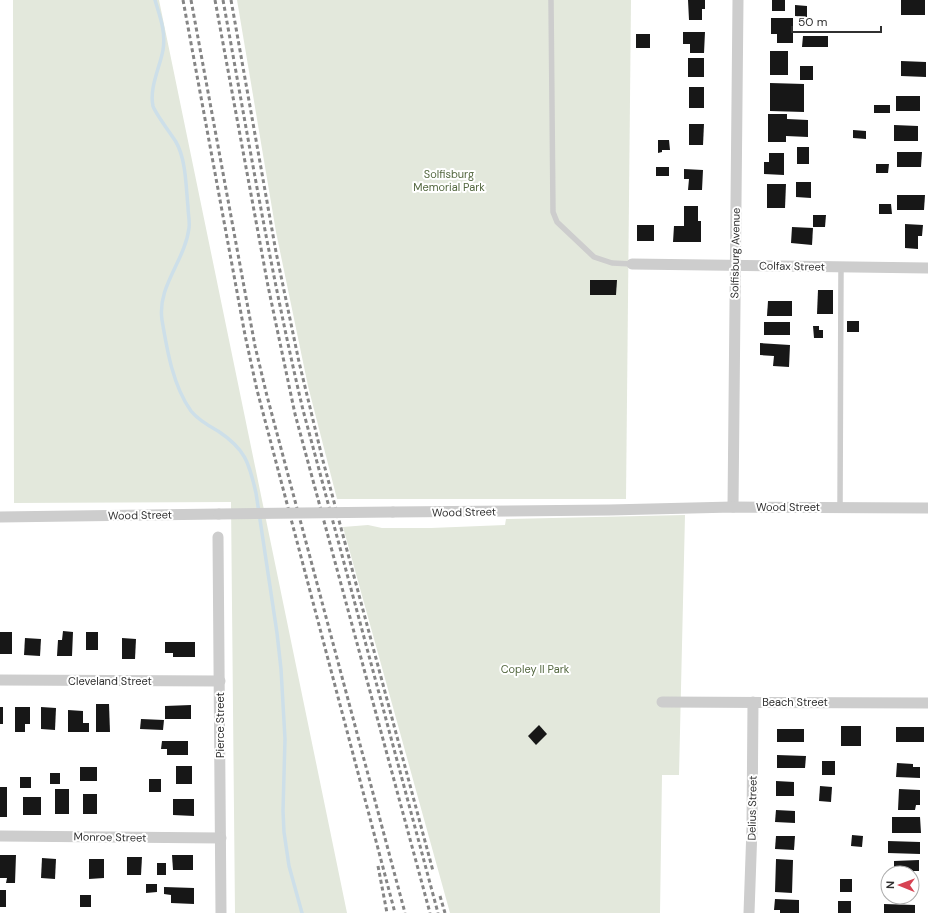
<svg xmlns="http://www.w3.org/2000/svg" width="928" height="913" viewBox="0 0 928 913" font-family="'DM Sans',sans-serif">
  <style>
    .green { fill: #e3e8dc }
    .lines { fill: none; stroke-linecap: round; stroke-linejoin: round }
    .stream { stroke: #cddfe9; stroke-width: 3.5 }
    .building { fill: #171717 }
    .service { stroke: #cdcdcd; stroke-width: 5.5 }
    .minor { stroke: #cdcdcd; stroke-width: 11 }
    .rail { stroke: #858585; stroke-width: 3; stroke-dasharray: 4 3; stroke-linecap: butt }
    .minor-bridge { stroke: #cdcdcd; stroke-width: 11 }
    .labels { text-anchor: middle; dominant-baseline: central; stroke-width: 4; stroke-linejoin: round; paint-order: stroke }
    .park-label { font-size: 11px; fill: #546840; stroke: #fff }
    .street-label { font-size: 11px; fill: #303030; stroke: #fff }
  </style>
  <rect width="100%" height="100%" fill="#fff"/>
  <g class="green">
    <polygon points="13,0 159,0 347,913 235,913 231,502 14,503"/>
    <polygon points="237,0 631,0 626,499 337,499 308,386 276,232"/>
    <polygon points="685,515 679,775 662,775 660,913 450,913 343,527 368,525 382,528 431,528 505,525 506,519"/>
  </g>
  <g class="lines">
    <path class="stream" d="M155,0C160,17 166,32 163,50C160,67 149,88 153,106C155,113 171,134 176,142C186,159 186,187 188,207C188,214 190,221 189,228C185,261 157,286 162,320C167,350 173,386 191,411C198,420 209,426 218,431C245,449 249,462 256,493L277,633L281,669L285,739L283,811L284,832L289,866L302,913"/>
  </g>
  <g class="building">
    <polygon points="688,0 705,0 705,9 702,9 702,20 689,20"/>
    <rect x="772" y="0" width="13" height="11"/>
    <rect x="901" y="0" width="24" height="15"/>
    <polygon points="795,5 807,6 807,17 795,16"/>
    <polygon points="771,18 793,18 793,43 777,43 777,34 771,34"/>
    <polygon points="683,32 705,32 704,53 690,53 690,44 683,44"/>
    <rect x="636" y="34" width="14" height="14"/>
    <polygon points="803,36 828,36 828,47 802,47"/>
    <rect x="770" y="51" width="18" height="24"/>
    <rect x="688" y="58" width="16" height="19"/>
    <polygon points="901,61 926,62 926,77 901,76"/>
    <rect x="800" y="66" width="13" height="14"/>
    <polygon points="770,83 804,84 804,112 770,111"/>
    <rect x="689" y="87" width="15" height="21"/>
    <rect x="896" y="96" width="24" height="15"/>
    <rect x="874" y="105" width="16" height="8"/>
    <polygon points="768,114 787,114 787,119 808,120 808,137 786,136 786,142 768,142"/>
    <polygon points="689,124 704,124 703,145 689,145"/>
    <polygon points="894,125 918,126 918,141 894,141"/>
    <polygon points="853,130 866,131 866,139 853,138"/>
    <polygon points="658,140 669,140 670,150 662,150 662,152 658,153"/>
    <rect x="797" y="147" width="12" height="17"/>
    <polygon points="897,152 922,152 921,167 897,167"/>
    <polygon points="769,153 784,153 784,175 764,174 764,162 769,162"/>
    <polygon points="876,164 889,164 888,173 876,173"/>
    <rect x="656" y="167" width="13" height="9"/>
    <polygon points="684,169 703,170 702,190 688,190 689,179 684,179"/>
    <polygon points="796,182 811,182 811,198 796,197"/>
    <polygon points="767,184 786,184 785,208 767,208"/>
    <polygon points="897,195 925,195 924,210 897,210"/>
    <polygon points="879,204 891,204 892,214 879,214"/>
    <polygon points="684,206 698,206 698,221 701,221 701,242 673,242 674,226 684,226"/>
    <polygon points="813,215 826,215 825,227 813,227"/>
    <polygon points="905,224 923,225 922,236 918,236 918,249 905,248"/>
    <rect x="637" y="225" width="17" height="16"/>
    <polygon points="792,227 813,228 812,245 791,243"/>
    <polygon points="590,280 617,280 616,295 590,295"/>
    <polygon points="818,290 833,290 833,314 817,314"/>
    <polygon points="768,301 792,301 792,316 767,316"/>
    <rect x="847" y="321" width="12" height="11"/>
    <rect x="764" y="322" width="26" height="13"/>
    <polygon points="813,326 819,326 819,330 823,330 823,338 814,338"/>
    <polygon points="760,343 790,345 789,367 773,366 774,356 760,355"/>
    <polygon points="63,631 73,632 72,656 57,656 58,640 62,640"/>
    <rect x="0" y="632" width="12" height="22"/>
    <rect x="86" y="632" width="12" height="18"/>
    <polygon points="25,638 41,639 40,656 24,655"/>
    <polygon points="122,638 136,639 135,659 122,659"/>
    <polygon points="165,642 195,642 195,657 173,657 173,653 165,653"/>
    <polygon points="96,704 109,704 110,732 96,732"/>
    <polygon points="191,705 191,719 165,719 165,706"/>
    <rect x="0" y="707" width="3" height="17"/>
    <polygon points="15,707 30,707 30,724 25,724 25,732 15,732"/>
    <polygon points="41,707 56,708 55,730 41,729"/>
    <polygon points="68,710 83,711 83,723 89,723 89,732 68,732"/>
    <polygon points="141,719 164,720 163,730 140,729"/>
    <polygon points="539,725 547,734 536,745 528,736"/>
    <rect x="841" y="726" width="20" height="20"/>
    <rect x="896" y="727" width="28" height="15"/>
    <rect x="777" y="729" width="27" height="13"/>
    <polygon points="162,741 188,741 188,755 167,755 167,749 161,749"/>
    <polygon points="777,755 806,756 805,768 777,768"/>
    <rect x="822" y="761" width="13" height="14"/>
    <polygon points="897,763 913,764 913,767 920,767 920,778 896,777"/>
    <rect x="176" y="766" width="16" height="18"/>
    <rect x="80" y="767" width="17" height="14"/>
    <rect x="50" y="773" width="10" height="11"/>
    <rect x="20" y="777" width="11" height="11"/>
    <rect x="149" y="779" width="12" height="13"/>
    <polygon points="776,781 794,782 794,796 776,796"/>
    <polygon points="820,786 832,787 831,802 819,801"/>
    <rect x="0" y="787" width="7" height="30"/>
    <rect x="55" y="789" width="14" height="25"/>
    <polygon points="899,789 920,790 920,805 916,805 915,810 898,810"/>
    <rect x="83" y="794" width="14" height="20"/>
    <rect x="23" y="797" width="18" height="18"/>
    <polygon points="173,799 194,799 194,816 173,815"/>
    <polygon points="776,810 795,811 795,823 775,822"/>
    <polygon points="892,817 920,817 921,833 892,833"/>
    <polygon points="852,835 863,836 862,847 851,846"/>
    <polygon points="776,836 795,836 794,850 775,849"/>
    <polygon points="888,841 920,842 920,854 888,853"/>
    <polygon points="0,855 16,855 15,883 6,883 7,878 0,878"/>
    <polygon points="172,855 193,855 193,870 173,870"/>
    <polygon points="127,857 142,857 141,875 127,875"/>
    <polygon points="42,858 56,859 55,879 41,878"/>
    <polygon points="89,859 104,859 104,878 89,879"/>
    <polygon points="776,859 793,860 792,893 775,892"/>
    <polygon points="919,860 919,871 894,871 894,861"/>
    <rect x="157" y="863" width="9" height="12"/>
    <rect x="840" y="879" width="12" height="13"/>
    <polygon points="146,884 157,884 157,892 146,893"/>
    <polygon points="164,887 194,888 194,904 171,903 171,895 164,894"/>
    <rect x="0" y="890" width="6" height="17"/>
    <rect x="80" y="895" width="11" height="12"/>
    <polygon points="775,899 799,900 799,913 780,913 780,910 774,910"/>
    <rect x="838" y="901" width="13" height="12"/>
    <polygon points="884,904 915,905 915,913 884,913"/>
  </g>
  <g class="lines">
    <g class="service">
      <polyline points="551,0 553,212 557,222 594,257 612,263 632,264"/>
      <polyline points="840,507 841,267"/>
    </g>
    <g class="minor">
      <polyline points="632,264 928,268"/>
      <polyline points="733,507 738,0"/>
      <polyline points="393,512 609,510 733,507 928,508"/>
      <polyline points="0,517 219,514"/>
      <polyline points="218,537 221,913"/>
      <polyline points="0,680 220,681"/>
      <polyline points="662,702 928,703"/>
      <polyline points="0,836 221,838"/>
      <polyline points="749,913 752,828 753,702"/>
    </g>
    <g class="rail">
      <polyline points="183,0 245,335 257,390 395,913"/>
      <polyline points="191,0 255,346 267,396 405,913"/>
      <polyline points="215,0 268,286 295,414 430,913"/>
      <path d="M223,0C248,137 271,275 303,410L438,913"/>
      <polyline points="231,0 276,252 299,362 322,457 433,871"/>
      <polyline points="378,866 387,913"/>
      <polyline points="440,896 445,913"/>
    </g>
    <polyline class="minor-bridge" points="219,514 393,512"/>
  </g>
  <g class="labels">
    <g class="park-label">
      <text x="449" y="174">Solfisburg<tspan x="449" dy="13">Memorial Park</tspan></text>
      <text x="535" y="669">Copley II Park</text>
    </g>
    <g class="street-label">
      <text transform="translate(735 253) rotate(-89)">Solfisburg Avenue</text>
      <text transform="translate(792 266) rotate(1)">Colfax Street</text>
      <text x="788" y="507">Wood Street</text>
      <text transform="translate(464 512) rotate(-1)">Wood Street</text>
      <text transform="translate(140 515) rotate(-1)">Wood Street</text>
      <text x="110" y="681">Cleveland Street</text>
      <text x="795" y="702">Beach Street</text>
      <text transform="translate(220 725) rotate(-90)">Pierce Street</text>
      <text transform="translate(752 808) rotate(-89)">Delius Street</text>
      <text transform="translate(110 837) rotate(1)">Monroe Street</text>
    </g>
  </g>
  <g transform="translate(900 885) rotate(271)"><circle r="19" fill="#ffffff" stroke="#acacac"/>
  <path d="M0-3L7 15L0 10L-7 15Z" fill="#d74252"/>
  <text y="-6" font-size="11" font-weight="bold" text-anchor="middle" fill="#303030">N</text>
  </g>
  <path d="M792 26v6h89v-6" fill="none" stroke="#303030" stroke-width="2"/>
  <text x="798" y="26" font-size="12" fill="#303030" stroke="#ffffff" stroke-width="3" paint-order="stroke">50 m</text>
</svg>
